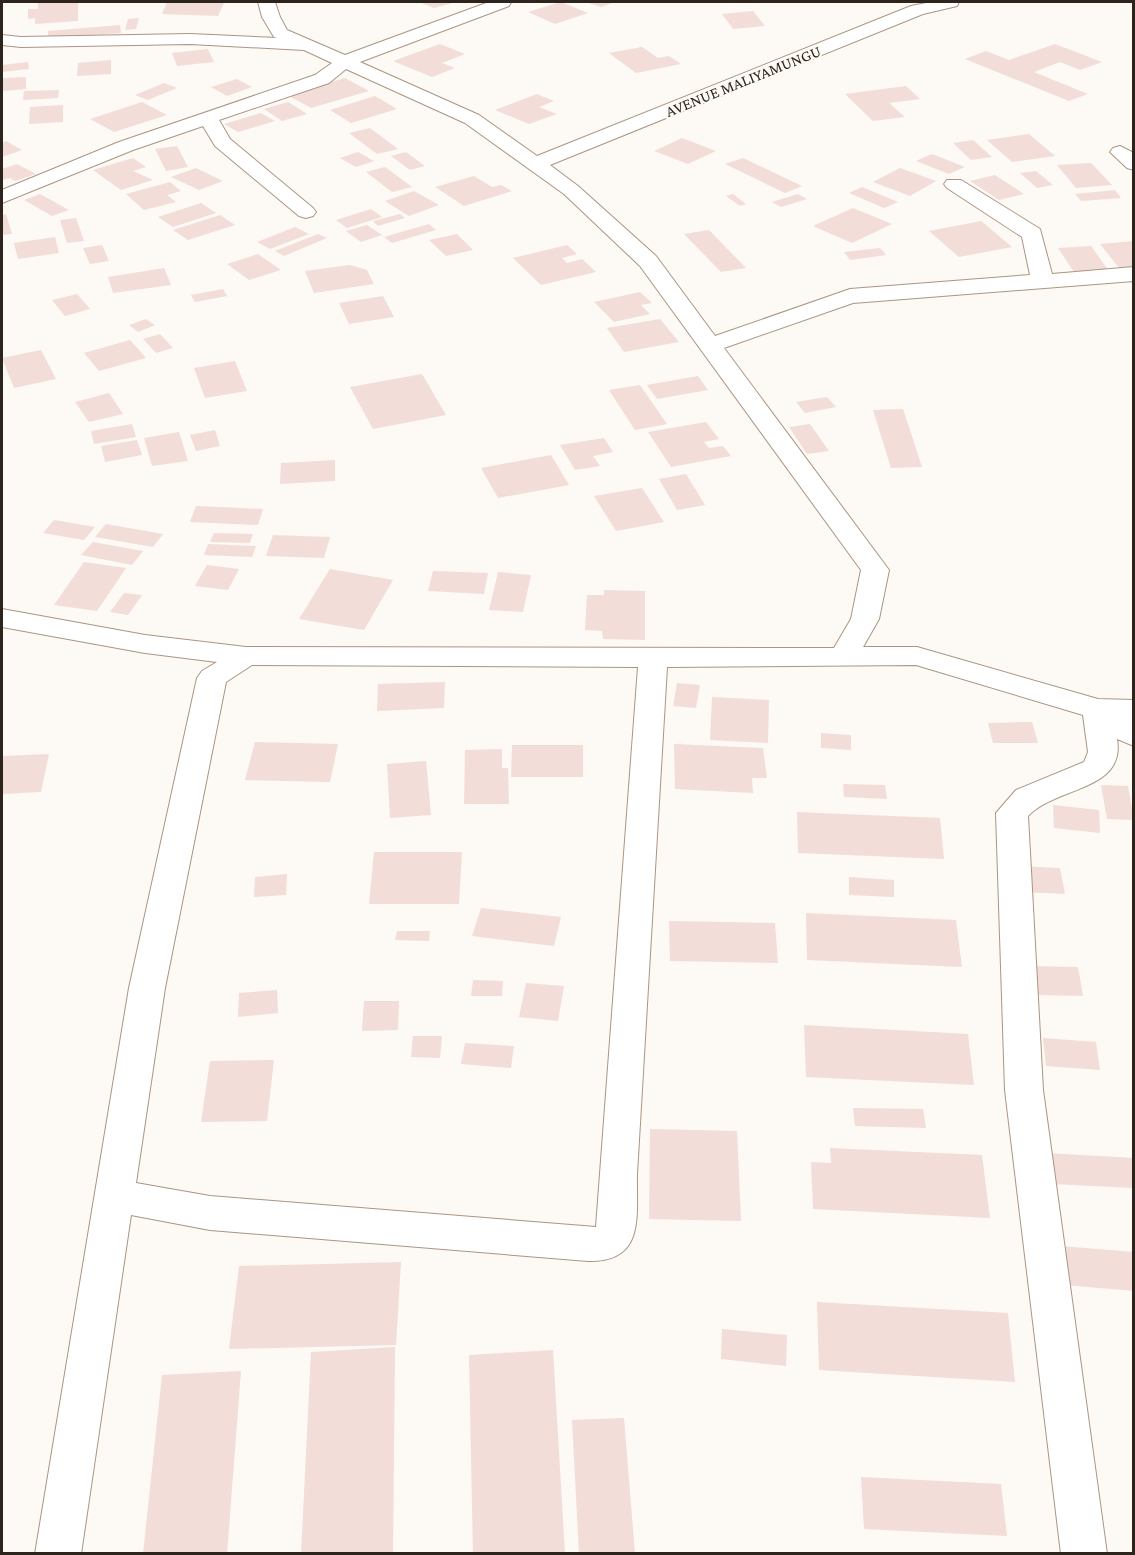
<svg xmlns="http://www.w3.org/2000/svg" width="1135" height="1555" viewBox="0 0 1135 1555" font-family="'Crimson Pro',serif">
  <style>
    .building { fill: #f2ddd9 }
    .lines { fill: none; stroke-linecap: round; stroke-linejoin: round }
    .street-casing { stroke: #ab9582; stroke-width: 2 }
    .street { fill: #fff; fill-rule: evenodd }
    .labels { text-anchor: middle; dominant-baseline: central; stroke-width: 4.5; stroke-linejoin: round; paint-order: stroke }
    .far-street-label { font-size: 16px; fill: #2d251d; stroke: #fdf9f4 }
  </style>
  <rect width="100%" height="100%" fill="#fdf9f4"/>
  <g class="building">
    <polygon points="78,2 78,21 35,24 35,18 28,19 28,9 38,9 38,3"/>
    <polygon points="167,2 188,2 224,3 218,16 162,14"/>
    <polygon points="419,2 456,2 434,8"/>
    <polygon points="561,2 588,13 555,24 528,12"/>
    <polygon points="586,2 615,2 601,7"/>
    <polygon points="753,11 765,26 733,29 722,14"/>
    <polygon points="139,18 136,29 125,30 128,19"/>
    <polygon points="120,25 121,33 48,38 48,31"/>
    <polygon points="440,44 465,54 442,63 455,68 432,77 393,61"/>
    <polygon points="1055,44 1102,62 1080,70 1060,62 1034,72 1088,94 1069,101 965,59 986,51 1009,60"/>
    <polygon points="642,47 658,58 669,56 681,64 636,73 609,53"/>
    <polygon points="208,49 214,62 177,66 172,53"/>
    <polygon points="111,60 111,74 77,76 78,63"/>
    <polygon points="28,62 29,69 2,72 2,65"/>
    <polygon points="26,77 26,89 3,91 3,78"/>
    <polygon points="345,78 369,91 311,108 287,95"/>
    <polygon points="237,79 252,87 227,96 211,87"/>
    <polygon points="164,83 177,88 148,100 135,95"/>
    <polygon points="906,86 920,99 889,103 905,117 873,121 845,94"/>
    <polygon points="59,90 58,98 23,100 24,91"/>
    <polygon points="537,94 554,101 539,107 557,114 529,124 495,110"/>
    <polygon points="375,96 397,109 351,123 330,110"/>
    <polygon points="142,102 167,115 114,132 90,119"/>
    <polygon points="288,102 307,114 282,121 264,109"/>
    <polygon points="63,105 63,122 29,124 30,107"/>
    <polygon points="261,113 275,121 238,132 224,124"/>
    <polygon points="370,128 398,149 377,154 349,133"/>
    <polygon points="1029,134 1055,156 1012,162 987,140"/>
    <polygon points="682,138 716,151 688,164 654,151"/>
    <polygon points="973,140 992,157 971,160 953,143"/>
    <polygon points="6,141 22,150 2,157 2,143"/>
    <polygon points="177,146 188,167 166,171 155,149"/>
    <polygon points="358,152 374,161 356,167 340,158"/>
    <polygon points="406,152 425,166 410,170 391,156"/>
    <polygon points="932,154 965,167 949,174 916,161"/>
    <polygon points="133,158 146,167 133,171 153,180 121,190 93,170"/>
    <polygon points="743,158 802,186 785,193 725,164"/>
    <polygon points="1091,163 1112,185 1076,188 1057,165"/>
    <polygon points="17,164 36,174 15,181 10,178 2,180 2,169"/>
    <polygon points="385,167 412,187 392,192 366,172"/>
    <polygon points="196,168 223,181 199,190 171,177"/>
    <polygon points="900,168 936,181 910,196 873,182"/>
    <polygon points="1036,171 1053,185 1037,188 1020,173"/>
    <polygon points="995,175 1024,194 999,200 970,181"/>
    <polygon points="474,176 492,187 501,185 512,191 464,206 435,187"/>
    <polygon points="170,182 181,191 167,195 176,202 144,210 126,194"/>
    <polygon points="862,187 898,202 884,208 849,193"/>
    <polygon points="1115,190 1121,198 1081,201 1075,194"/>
    <polygon points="414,191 439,205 409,216 385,201"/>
    <polygon points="40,194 69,210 52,216 24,200"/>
    <polygon points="733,194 746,204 740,206 726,196"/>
    <polygon points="798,194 807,199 781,207 772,202"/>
    <polygon points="201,203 216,213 173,227 158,217"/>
    <polygon points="853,208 892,224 852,243 813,226"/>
    <polygon points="371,209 382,217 347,228 336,220"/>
    <polygon points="6,214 12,234 2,235 2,215"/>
    <polygon points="400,214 405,218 378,226 373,221"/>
    <polygon points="220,215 235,225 188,240 173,230"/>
    <polygon points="76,218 84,241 67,243 60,220"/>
    <polygon points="981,221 1012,247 959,257 929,231"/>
    <polygon points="429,224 436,230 392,243 384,237"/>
    <polygon points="367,225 382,235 361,242 346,231"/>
    <polygon points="295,227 309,234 270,249 257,242"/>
    <polygon points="709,230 746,268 721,272 684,234"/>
    <polygon points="318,234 327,238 284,256 275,251"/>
    <polygon points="457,234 473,250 446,256 429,240"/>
    <polygon points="55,237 59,253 18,259 14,243"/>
    <polygon points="1134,241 1134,268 1120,269 1100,244"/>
    <polygon points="102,245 109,261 90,264 83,248"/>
    <polygon points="567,245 577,254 562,258 567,263 582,259 596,272 541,285 513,258"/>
    <polygon points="1091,246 1108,270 1074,272 1058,248"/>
    <polygon points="880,248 886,255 850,260 844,252"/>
    <polygon points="258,254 281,270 249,280 227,264"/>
    <polygon points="350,265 367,270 374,284 314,293 305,271"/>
    <polygon points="164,268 171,285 113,293 108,277"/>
    <polygon points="223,289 227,296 195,302 191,295"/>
    <polygon points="640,292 652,303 641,305 650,314 614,322 594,302"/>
    <polygon points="77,294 90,309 65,316 52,300"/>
    <polygon points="383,296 394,317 349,324 339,303"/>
    <polygon points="146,319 155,325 138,332 129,325"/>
    <polygon points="660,319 679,342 624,352 607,328"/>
    <polygon points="160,334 173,348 156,353 143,339"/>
    <polygon points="130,340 146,358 99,371 84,353"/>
    <polygon points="41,350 56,379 14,388 2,358"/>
    <polygon points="235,361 247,391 205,398 194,368"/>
    <polygon points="422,374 446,415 373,429 350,387"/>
    <polygon points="698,376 708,390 657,399 647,385"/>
    <polygon points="640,385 667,424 635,430 609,390"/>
    <polygon points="109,393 123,414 89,422 75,402"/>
    <polygon points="827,397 836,407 805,413 796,402"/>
    <polygon points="903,409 922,467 891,468 873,410"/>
    <polygon points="706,422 719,439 704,442 709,448 723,446 731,456 671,467 648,432"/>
    <polygon points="132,424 136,437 94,444 91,431"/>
    <polygon points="810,424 829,451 807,454 789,427"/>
    <polygon points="215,430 220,446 196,451 190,435"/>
    <polygon points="179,432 188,461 152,466 144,438"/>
    <polygon points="604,438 613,452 593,456 600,466 575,470 560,445"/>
    <polygon points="137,440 142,455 105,462 101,446"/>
    <polygon points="551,455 569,485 498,498 481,468"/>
    <polygon points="335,460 335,481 280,484 281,463"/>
    <polygon points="686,474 705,505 677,510 659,479"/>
    <polygon points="642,488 664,522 616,531 594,496"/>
    <polygon points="196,506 263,509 258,525 190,522"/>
    <polygon points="54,520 95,527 84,540 43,533"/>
    <polygon points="106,524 163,534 153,547 95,537"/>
    <polygon points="214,533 253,534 250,543 210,542"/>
    <polygon points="273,535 330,537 324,558 266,556"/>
    <polygon points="93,542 143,551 132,565 81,555"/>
    <polygon points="208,544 256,546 252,557 204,555"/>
    <polygon points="84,562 126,568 97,611 54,605"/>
    <polygon points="207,565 239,569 228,590 195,586"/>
    <polygon points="330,569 393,580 364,630 299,619"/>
    <polygon points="433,571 488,573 484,594 428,591"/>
    <polygon points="498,572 531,575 523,612 489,610"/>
    <polygon points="604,590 645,591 645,640 603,639 602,631 585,630 587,595 604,595"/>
    <polygon points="124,593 142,595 128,615 110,612"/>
    <polygon points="445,682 444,708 377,711 378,684"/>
    <polygon points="677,683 700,685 696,708 673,706"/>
    <polygon points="712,697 769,700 768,743 710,740"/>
    <polygon points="1032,722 1038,743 993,743 988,723"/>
    <polygon points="821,733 851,735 851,750 821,748"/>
    <polygon points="255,742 338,744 330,782 245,780"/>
    <polygon points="674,744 763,748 767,778 752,778 753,793 675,789"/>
    <polygon points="512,745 583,745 583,777 511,777"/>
    <polygon points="502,749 502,768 508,768 509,804 464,804 465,750"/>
    <polygon points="49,754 41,792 2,794 2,756"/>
    <polygon points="426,761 431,815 390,818 387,764"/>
    <polygon points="843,784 885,785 887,799 844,797"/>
    <polygon points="1101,785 1128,786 1134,820 1107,819"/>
    <polygon points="1053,805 1099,810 1100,833 1054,828"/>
    <polygon points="797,812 940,818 944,859 798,853"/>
    <polygon points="374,852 462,852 459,904 369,904"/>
    <polygon points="1018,866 1060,868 1065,894 1022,892"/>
    <polygon points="287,874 286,895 254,897 255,877"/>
    <polygon points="849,877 894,880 894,897 849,895"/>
    <polygon points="481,908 561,917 554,946 472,936"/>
    <polygon points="806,913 956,920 962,967 807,960"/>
    <polygon points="669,921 775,923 778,963 670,961"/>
    <polygon points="397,931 430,931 429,941 395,940"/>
    <polygon points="1031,966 1078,967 1083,996 1036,995"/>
    <polygon points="473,980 503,981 502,996 471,996"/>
    <polygon points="526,983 564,986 558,1021 519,1017"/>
    <polygon points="277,990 278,1013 238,1017 239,993"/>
    <polygon points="364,1001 399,1001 398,1030 362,1031"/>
    <polygon points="804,1025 968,1034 974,1085 806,1077"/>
    <polygon points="413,1036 442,1036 440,1058 411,1057"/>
    <polygon points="1043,1038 1096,1042 1100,1070 1046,1066"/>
    <polygon points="465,1043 514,1046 511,1068 461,1064"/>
    <polygon points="274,1060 267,1121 201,1122 210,1061"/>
    <polygon points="853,1108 923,1109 926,1128 855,1126"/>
    <polygon points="650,1129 737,1131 741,1221 649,1219"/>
    <polygon points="830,1148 982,1155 990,1218 813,1209 811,1162 831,1163"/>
    <polygon points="1047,1153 1134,1158 1134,1188 1052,1184"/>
    <polygon points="1060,1246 1134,1252 1134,1291 1064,1285"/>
    <polygon points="401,1262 396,1345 229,1349 239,1266"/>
    <polygon points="817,1302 1008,1313 1015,1382 819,1370"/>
    <polygon points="722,1329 787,1335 786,1366 721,1359"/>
    <polygon points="395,1347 393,1554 301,1554 311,1352"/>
    <polygon points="553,1350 565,1554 473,1554 469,1355"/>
    <polygon points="241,1371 227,1554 143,1554 162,1375"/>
    <polygon points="624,1418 635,1554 579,1554 572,1420"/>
    <polygon points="861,1477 1001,1484 1007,1536 864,1529"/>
  </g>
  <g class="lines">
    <g class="street-casing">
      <g id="street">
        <path d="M258,2H275L280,17L287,30L345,55L489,2H511L509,6L360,62L479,115L537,156L911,6L931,2H959L957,6L923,14L550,165L578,186L656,256L715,336L850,289L1030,275L1022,237L947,188L944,184L947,180H961L1040,229L1052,274L1134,267V281L853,303L724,348L889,570L879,619L863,647H917L1098,699L1134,700V746L1117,739C1126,791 1057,786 1028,816L1043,1090L1107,1554H1061L1005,1090L996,813L1016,790L1084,762L1088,752L1083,715L916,665L667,667L637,1174C636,1216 646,1262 588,1261L210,1230L131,1215L81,1554H35L129,988L197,678L202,671L217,662L145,653L2,627V609L145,635L246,647L834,648L851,619L861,570L640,266L564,194L465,123L346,69L329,83L219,120L230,139L313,208L316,212L313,216L306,218L299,216L215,146L203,126L133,150L2,203V190L119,142L315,75L332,63L304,50L190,44L21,47L2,45V35L21,37L190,34L277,38L274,37L262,17ZM252,665L638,667L596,1227L210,1196L136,1183L165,988L226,682Z"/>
        <polygon points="1120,146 1134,153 1134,170 1127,168 1110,152 1113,148"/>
      </g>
    </g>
    <use href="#street" class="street"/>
  </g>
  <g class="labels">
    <g class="far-street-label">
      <text transform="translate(743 81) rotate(-22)">AVENUE MALIYAMUNGU</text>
    </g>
  </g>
  <rect width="1135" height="1555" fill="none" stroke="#2d251d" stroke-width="6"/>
</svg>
